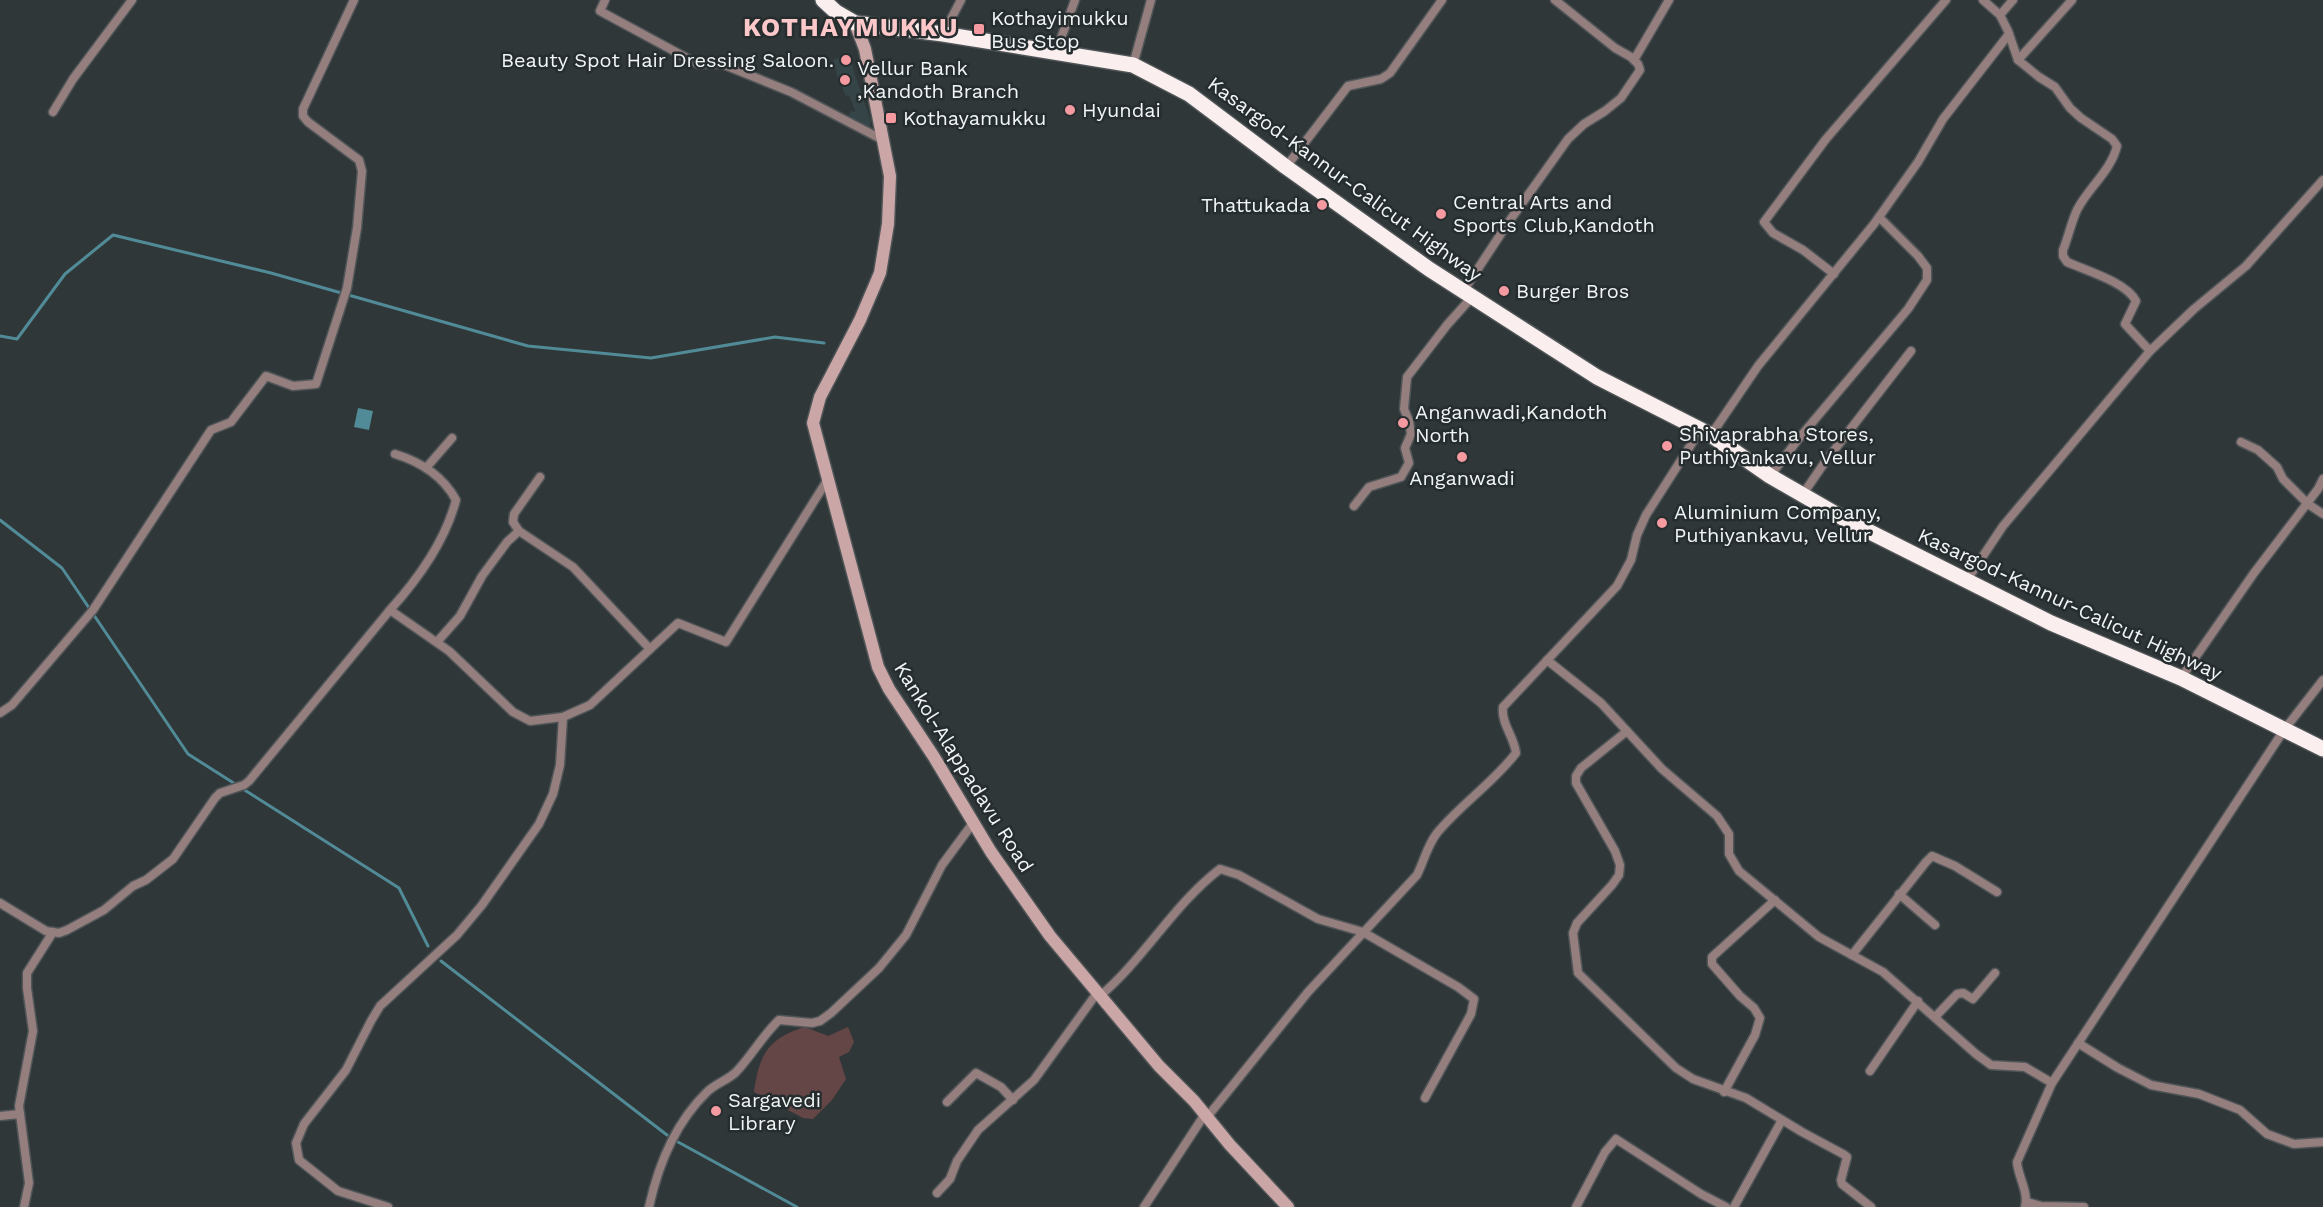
<svg xmlns="http://www.w3.org/2000/svg" width="2323" height="1207" viewBox="0 0 2323 1207" font-family="'Work Sans',sans-serif">
  <style>
    .built { fill: #354447 }
    .green { fill: #654647 }
    .water { fill: #518b97 }
    .lines { fill: none; stroke-linecap: round; stroke-linejoin: round }
    .stream { stroke: #518b97; stroke-width: 3 }
    .street-casing { stroke: #4f5557; stroke-width: 11 }
    .secondary-casing { stroke: #4f5557; stroke-width: 15 }
    .highway-casing { stroke: #4f5557; stroke-width: 18 }
    .street { stroke: #957e7e; stroke-width: 8 }
    .secondary { stroke: #cba6a7; stroke-width: 12 }
    .highway { stroke: #faeeee; stroke-width: 15 }
    .poi-dot { fill: #f49aa0; stroke: #262d2e; stroke-width: 2 }
    .labels { text-anchor: middle; dominant-baseline: central; stroke-width: 5; stroke-linejoin: round; paint-order: stroke }
    .poi-label { font-size: 20px; fill: #f1f5f6; stroke: #262d2e; text-anchor: start }
    .street-label { font-size: 20px; fill: #f1f5f6; stroke: #262d2e }
    .district-label { font-size: 26px; font-weight: bold; letter-spacing: 1.5px; fill: #fcc8ca; stroke: #262d2e }
  </style>
  <rect width="100%" height="100%" fill="#303739"/>
  <polygon class="built" points="848,54 871,122 869,130 848,121 850,111 855,112 855,110 849,95 846,96 842,87 844,80 842,77 838,79 833,60"/>
  <path class="green" d="M805,1027L828,1036L848,1027L854,1042L849,1052L839,1057L846,1079L832,1100L813,1119L803,1118L754,1092C759,1055 768,1038 805,1027Z"/>
  <polygon class="water" points="358,408 373,411 369,430 354,427"/>
  <g class="lines">
    <g class="stream">
      <polyline points="0,336 17,339 65,274 113,235 271,273 528,346 651,358 775,337 824,343"/>
      <polyline points="0,520 62,568 188,754 399,888 428,946"/>
      <polyline points="441,961 667,1135"/>
      <polyline points="678,1142 797,1207"/>
    </g>
    <g class="street-casing">
      <g id="street">
        <polyline points="605,0 600,11 698,64 722,64 791,92 883,140"/>
        <polyline points="1983,0 2000,15 2013,0"/>
        <path d="M2000,15L2008,31L2018,60L2039,77L2055,87L2070,108L2081,118L2112,139L2117,146C2111,171 2088,188 2077,210C2071,223 2068,238 2063,250V256L2067,262C2087,271 2126,282 2136,301L2125,324L2150,351"/>
        <polyline points="943,34 961,0"/>
        <polyline points="1056,52 1075,0"/>
        <polyline points="1634,60 1669,0"/>
        <polyline points="2018,60 2072,0"/>
        <polyline points="1133,65 1151,0"/>
        <polyline points="53,112 73,79 132,0"/>
        <polyline points="1286,167 1348,86 1381,79 1390,73 1442,0"/>
        <polyline points="1834,274 1803,250 1773,233 1764,222 1826,139 1946,0"/>
        <polyline points="1464,290 1508,223 1568,139 1584,124 1605,111 1621,98 1640,70 1638,64 1631,57 1615,48 1555,0"/>
        <polyline points="1711,435 1758,366 1874,224 1918,162 1943,119 2009,34"/>
        <polyline points="2241,442 2258,450 2277,467 2283,479 2308,504 2323,514"/>
        <polyline points="426,468 452,438"/>
        <polyline points="1770,476 1800,437 1908,309 1927,280 1927,268 1918,256 1879,217"/>
        <polyline points="540,477 514,514 513,522 519,531 573,567 650,649"/>
        <polyline points="1803,494 1825,462 1911,351"/>
        <polyline points="1354,506 1369,487 1401,477 1409,463 1405,448 1411,434 1409,421 1404,409 1407,377 1447,325 1472,297"/>
        <polyline points="1967,580 2003,526 2150,351 2194,309 2246,266 2323,180"/>
        <path d="M390,610C419,578 445,542 456,500C443,476 421,462 395,454"/>
        <polyline points="437,642 460,616 482,576 507,542 519,531"/>
        <polyline points="1547,660 1601,703 1662,769 1717,816 1729,834 1729,854 1739,871 1819,937 1883,972 1976,1054 1991,1065 2025,1067 2052,1083"/>
        <polyline points="2181,678 2254,573 2318,489 2323,479"/>
        <polyline points="0,713 12,705 93,610 211,430 231,422 266,376 293,386 316,384 347,288 357,228 362,171 359,160 308,122 303,116 303,109 354,0"/>
        <polyline points="1627,731 1581,768 1576,776 1576,783 1615,851 1620,865 1619,875 1612,885 1577,923 1573,933 1578,973 1676,1068 1693,1079 1746,1098 1802,1132 1843,1154 1847,1157 1841,1180 1842,1184 1871,1207"/>
        <polyline points="1899,894 1935,925"/>
        <polyline points="0,903 46,931 59,933 67,930 104,910 133,886 146,880 173,859 215,798 220,793 244,785 249,781 390,610 449,651 513,712 530,721 563,717 590,705 678,623 726,642 828,479"/>
        <polyline points="1852,955 1926,862 1932,856 1955,866 1997,892"/>
        <path d="M1100,996C1144,959 1174,904 1220,869L1239,875L1318,919L1363,932L1458,987L1474,999L1471,1014L1425,1098"/>
        <polyline points="1935,1017 1957,994 1963,993 1973,999 1995,973"/>
        <polyline points="2078,1043 2118,1068 2151,1085 2199,1094 2240,1110 2267,1134 2294,1144 2323,1142"/>
        <polyline points="1870,1071 1918,1001"/>
        <polyline points="1724,1092 1755,1035 1760,1018 1754,1008 1740,996 1712,964 1712,957 1775,900"/>
        <polyline points="947,1102 976,1073 1001,1087 1013,1100"/>
        <polyline points="0,1116 20,1114"/>
        <path d="M1208,1116L1308,992L1417,875C1424,861 1427,846 1437,833C1461,804 1493,783 1516,753C1514,736 1501,724 1503,707L1617,586L1631,560L1637,535L1646,515L1701,429"/>
        <polyline points="937,1193 950,1179 957,1161 978,1130 1034,1080 1097,993"/>
        <polyline points="2027,1202 2041,1206 2084,1207"/>
        <polyline points="24,1207 29,1183 19,1106 33,1031 27,988 27,973 53,932"/>
        <polyline points="388,1207 338,1191 299,1160 296,1143 304,1124 346,1070 371,1021 380,1006 457,935 482,905 539,824 553,794 560,765 563,717"/>
        <path d="M649,1207C658,1166 676,1122 707,1092C716,1083 729,1080 737,1071C752,1055 763,1035 779,1020L812,1023L820,1021L831,1013L879,968L906,935L942,865L973,823"/>
        <polyline points="1144,1207 1205,1114"/>
        <polyline points="1576,1207 1605,1152 1616,1139 1701,1194 1726,1207"/>
        <polyline points="1734,1207 1782,1120"/>
        <path d="M2025,1207C2029,1192 2018,1177 2017,1162L2052,1083L2284,730L2323,680"/>
      </g>
    </g>
    <g class="secondary-casing">
      <polyline id="secondary" points="855,23 865,49 890,176 888,224 880,273 860,320 820,397 813,423 878,667 889,689 934,757 991,852 1050,936 1159,1066 1194,1101 1230,1145 1288,1207"/>
    </g>
    <g class="highway-casing">
      <polyline id="highway" points="823,0 836,12 855,23 943,34 1133,65 1189,94 1286,167 1429,269 1597,377 1711,435 1770,476 1848,521 2051,623 2181,678 2323,749"/>
    </g>
    <use href="#street" class="street"/>
    <use href="#secondary" class="secondary"/>
    <use href="#highway" class="highway"/>
  </g>
  <g class="poi-dot">
    <rect x="973" y="23" width="12" height="12" rx="3"/>
    <circle cx="846" cy="60" r="6"/>
    <circle cx="845" cy="80" r="6"/>
    <circle cx="1070" cy="110" r="6"/>
    <rect x="885" y="112" width="12" height="12" rx="3"/>
    <circle cx="1322" cy="205" r="6"/>
    <circle cx="1441" cy="214" r="6"/>
    <circle cx="1504" cy="291" r="6"/>
    <circle cx="1403" cy="423" r="6"/>
    <circle cx="1667" cy="446" r="6"/>
    <circle cx="1462" cy="457" r="6"/>
    <circle cx="1662" cy="523" r="6"/>
    <circle cx="716" cy="1111" r="6"/>
  </g>
  <g class="labels">
    <g class="poi-label">
      <text x="991" y="18">Kothayimukku<tspan x="991" dy="23">Bus Stop</tspan></text>
      <text x="834" y="60" text-anchor="end">Beauty Spot Hair Dressing Saloon.</text>
      <text x="857" y="68">Vellur Bank<tspan x="857" dy="23">,Kandoth Branch</tspan></text>
      <text x="1082" y="110">Hyundai</text>
      <text x="903" y="118">Kothayamukku</text>
      <text x="1453" y="202">Central Arts and<tspan x="1453" dy="23">Sports Club,Kandoth</tspan></text>
      <text x="1310" y="205" text-anchor="end">Thattukada</text>
      <text x="1516" y="291">Burger Bros</text>
      <text x="1415" y="412">Anganwadi,Kandoth<tspan x="1415" dy="23">North</tspan></text>
      <text x="1679" y="434">Shivaprabha Stores,<tspan x="1679" dy="23">Puthiyankavu, Vellur</tspan></text>
      <text x="1462" y="478" text-anchor="middle">Anganwadi</text>
      <text x="1674" y="512">Aluminium Company,<tspan x="1674" dy="23">Puthiyankavu, Vellur</tspan></text>
      <text x="728" y="1100">Sargavedi<tspan x="728" dy="23">Library</tspan></text>
    </g>
    <g class="street-label">
      <text transform="translate(1345 179) rotate(36)">Kasargod-Kannur-Calicut Highway</text>
      <text transform="translate(2070 604) rotate(25)">Kasargod-Kannur-Calicut Highway</text>
      <text transform="translate(964 767) rotate(58)">Kankol-Alappadavu Road</text>
    </g>
    <g class="district-label">
      <text x="851" y="27">KOTHAYMUKKU</text>
    </g>
  </g>
</svg>
